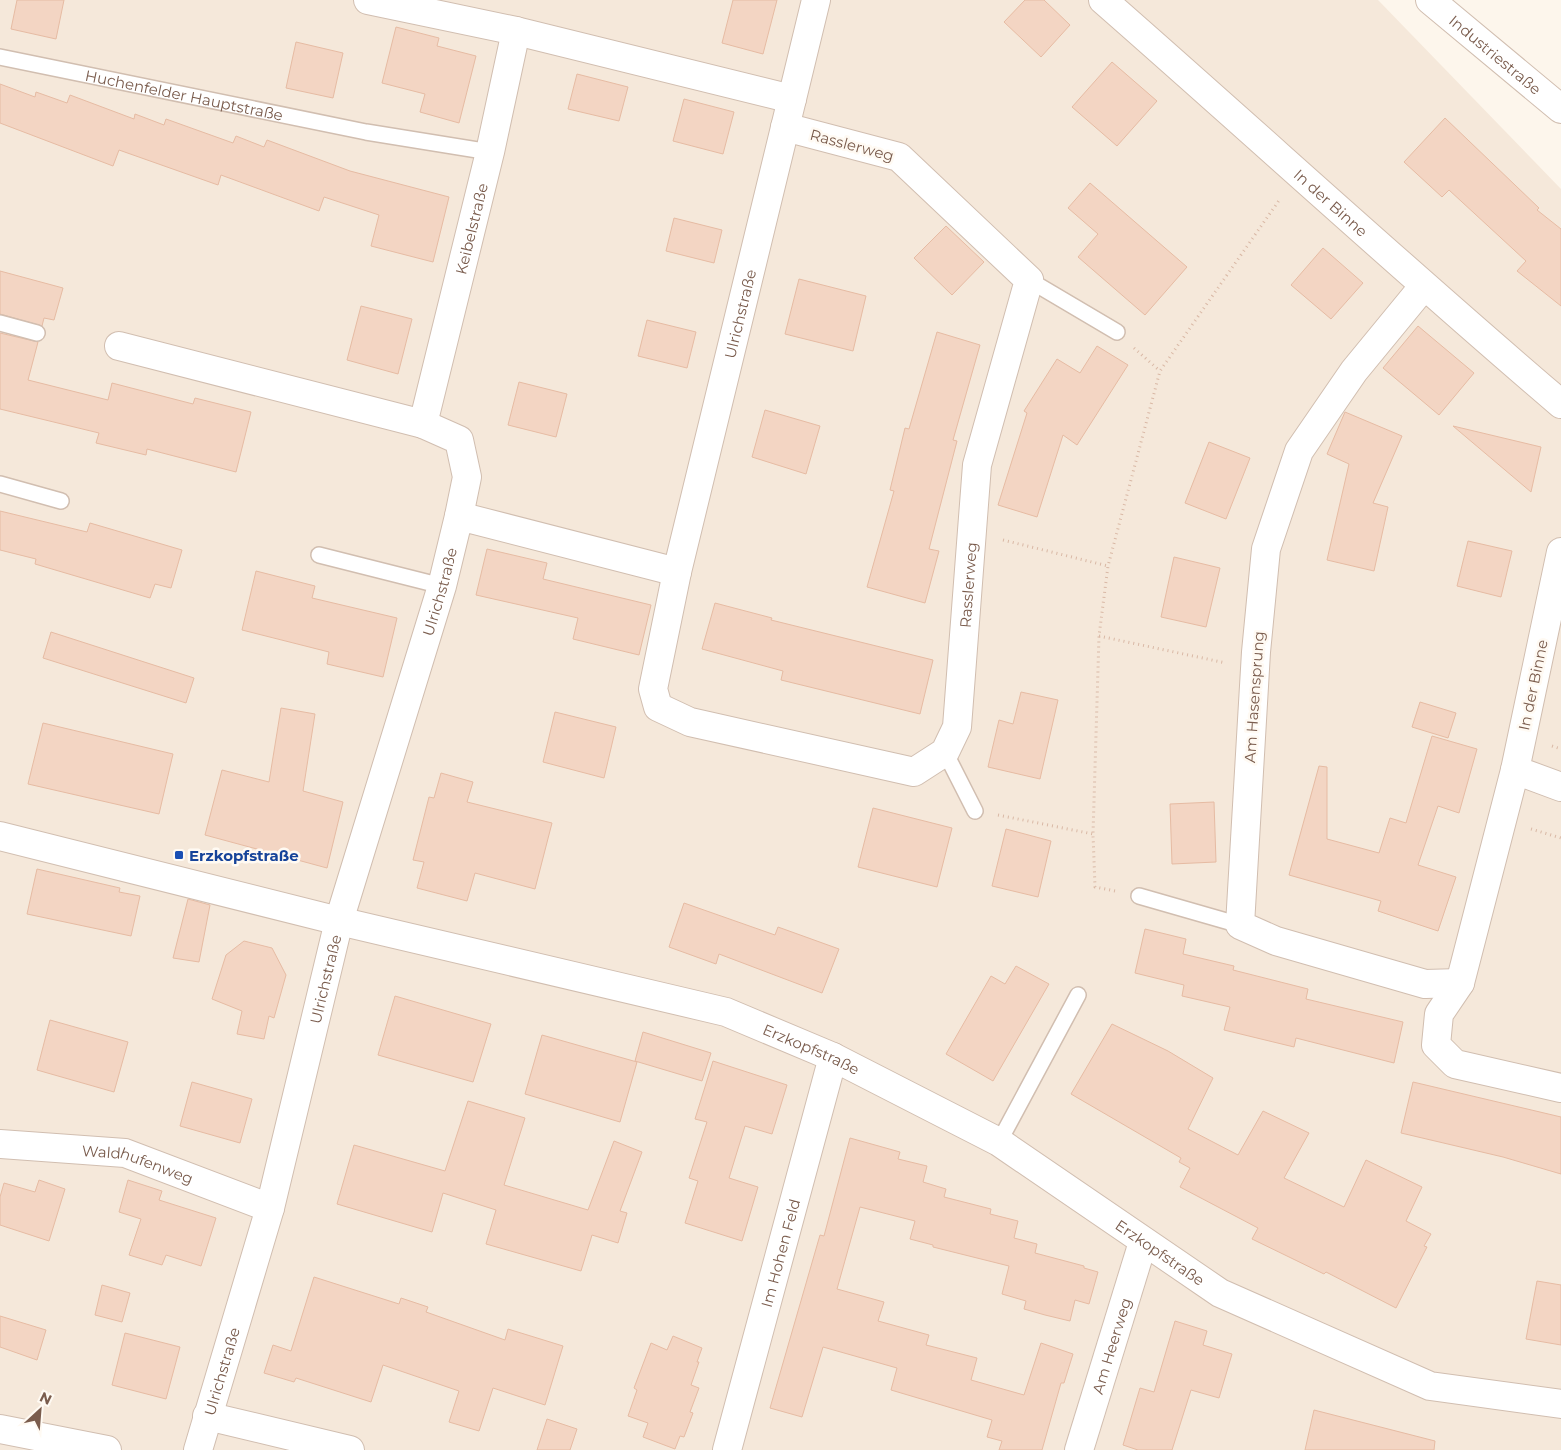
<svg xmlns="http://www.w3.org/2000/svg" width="1561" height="1450" viewBox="0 0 1561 1450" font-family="Montserrat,sans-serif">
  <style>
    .residential { fill: #f5e8da }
    .building { fill: #f3d5c3; stroke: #e6bba3 }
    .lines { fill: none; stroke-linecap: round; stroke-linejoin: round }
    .service-casing { stroke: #d1beb0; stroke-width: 18 }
    .minor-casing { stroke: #d1beb0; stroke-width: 30 }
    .path { stroke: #d9b8a5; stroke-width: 3; stroke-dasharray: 1 4; stroke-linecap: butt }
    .service { stroke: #fff; stroke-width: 15 }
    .minor { stroke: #fff; stroke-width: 28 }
    .transit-dot { fill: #1a4fb4; stroke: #fffaf3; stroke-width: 2 }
    .labels { text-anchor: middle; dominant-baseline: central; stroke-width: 5; stroke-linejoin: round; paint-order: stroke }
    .street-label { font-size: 15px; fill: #7a5c4d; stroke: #fffaf3 }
    .transit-label { font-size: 15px; font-weight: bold; fill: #164399; stroke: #fffaf3; text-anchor: start }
  </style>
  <rect width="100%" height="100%" fill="#fdf6ec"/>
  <polygon class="residential" points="0,0 1378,0 1561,189 1561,1450 0,1450"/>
  <g class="building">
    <polygon points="17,0 64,0 56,39 11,29"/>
    <polygon points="733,0 777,0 763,54 722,43"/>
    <polygon points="1025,0 1044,0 1070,25 1041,57 1004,22"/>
    <polygon points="396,27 439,38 437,46 476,56 459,123 420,112 425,94 382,83"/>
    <polygon points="296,42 343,53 333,98 286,88"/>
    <polygon points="1112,62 1157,101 1117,146 1072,107"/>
    <polygon points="577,74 628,87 619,121 568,109"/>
    <polygon points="0,84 35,97 36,92 67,103 70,95 134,119 135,114 164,125 166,119 233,143 236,136 264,147 267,140 350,171 449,197 433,262 371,246 379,215 324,197 319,211 221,175 218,185 119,150 113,166 0,123"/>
    <polygon points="684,99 734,112 723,154 673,141"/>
    <polygon points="1445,118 1539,208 1537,210 1561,229 1561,306 1517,271 1526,261 1449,190 1442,197 1404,162"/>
    <polygon points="1090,183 1187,267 1145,315 1078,257 1098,234 1068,208"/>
    <polygon points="674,218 722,230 714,263 666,251"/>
    <polygon points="946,226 984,262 952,295 914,258"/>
    <polygon points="1323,248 1363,283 1331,319 1291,285"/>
    <polygon points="0,271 63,288 54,320 44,318 42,326 0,314"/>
    <polygon points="799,279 866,296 853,351 785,334"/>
    <polygon points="361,306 412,319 398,374 347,360"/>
    <polygon points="647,320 696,332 687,368 638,356"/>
    <polygon points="1418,326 1474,373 1439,415 1383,368"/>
    <polygon points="937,332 980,345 953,440 957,441 929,549 939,551 925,603 867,587 894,491 890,490 905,428 909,429"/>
    <polygon points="0,333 38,342 28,380 108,400 112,383 193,404 195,398 251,412 236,472 147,449 146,455 96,443 99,433 0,409"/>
    <polygon points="1097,346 1128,365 1077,445 1063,435 1037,517 998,505 1027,413 1024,411 1057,359 1080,373"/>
    <polygon points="519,382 567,394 556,437 508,425"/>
    <polygon points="765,410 820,426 806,474 752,457"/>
    <polygon points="1345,412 1402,436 1373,503 1388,507 1374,571 1327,560 1349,464 1327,454"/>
    <polygon points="1453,426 1541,447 1531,492"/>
    <polygon points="1209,442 1250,458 1226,519 1185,503"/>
    <polygon points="0,511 87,532 90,523 182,550 171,588 155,584 150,598 35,564 36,559 0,550"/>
    <polygon points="1468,541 1512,551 1501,597 1457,586"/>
    <polygon points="487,549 547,563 543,579 651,605 639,655 573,639 578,618 476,595"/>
    <polygon points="1174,557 1220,568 1206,627 1161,617"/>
    <polygon points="256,571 315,586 312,598 397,618 383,677 327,664 329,652 242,630"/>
    <polygon points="715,603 772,618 771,620 933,660 920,714 781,680 783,671 702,649"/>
    <polygon points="51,632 194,678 186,703 43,658"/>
    <polygon points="1021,692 1058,700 1040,779 988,767 999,720 1013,724"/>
    <polygon points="1420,702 1456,713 1448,738 1412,727"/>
    <polygon points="281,708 315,714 303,791 343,802 327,868 205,835 222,770 269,782"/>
    <polygon points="555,712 616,727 604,778 543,762"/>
    <polygon points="43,723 173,754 159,814 28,784"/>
    <polygon points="1432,736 1477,749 1459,813 1438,806 1418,865 1456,877 1438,931 1378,911 1381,901 1289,875 1319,766 1327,767 1327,839 1379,853 1390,818 1406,823"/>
    <polygon points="441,773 473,782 467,802 552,823 535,889 475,873 467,901 417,888 424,862 413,860 429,797 434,798"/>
    <polygon points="1214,802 1216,862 1172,864 1170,804"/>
    <polygon points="873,808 952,828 937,887 858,867"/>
    <polygon points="1006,829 1051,841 1038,897 992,886"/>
    <polygon points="37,869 120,888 119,892 140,896 131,936 27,914"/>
    <polygon points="188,899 210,905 199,962 173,958"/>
    <polygon points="684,903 775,935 778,927 839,949 822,993 719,954 716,964 669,947"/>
    <polygon points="1145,929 1186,939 1183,954 1234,966 1233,970 1308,989 1306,999 1403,1022 1394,1063 1296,1038 1294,1047 1224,1030 1230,1007 1182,996 1184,985 1135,973"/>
    <polygon points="244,941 272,948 286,975 274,1018 269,1016 264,1039 237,1034 242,1011 212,999 226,955"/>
    <polygon points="1016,966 1049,984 993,1081 946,1054 991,976 1005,984"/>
    <polygon points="395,996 491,1024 473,1082 378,1055"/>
    <polygon points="50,1020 128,1042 114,1092 37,1070"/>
    <polygon points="1112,1024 1168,1051 1213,1078 1188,1129 1238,1155 1263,1111 1309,1133 1284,1178 1344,1207 1366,1160 1422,1187 1406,1221 1431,1234 1424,1246 1427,1247 1396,1308 1326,1272 1324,1274 1252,1239 1258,1228 1180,1187 1190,1168 1179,1162 1181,1158 1071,1094"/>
    <polygon points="643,1032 711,1053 702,1081 635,1061"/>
    <polygon points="542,1035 637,1062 620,1122 525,1094"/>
    <polygon points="713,1061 787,1085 772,1134 745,1126 729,1178 758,1187 742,1241 685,1223 698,1181 689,1178 707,1122 695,1119"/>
    <polygon points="192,1082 252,1099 240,1143 180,1126"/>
    <polygon points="1413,1082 1561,1117 1561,1174 1503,1157 1401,1133"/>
    <polygon points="468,1101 525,1118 504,1185 588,1210 614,1141 642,1152 620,1211 627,1213 618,1243 592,1235 581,1271 486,1244 496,1210 443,1193 432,1232 337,1204 354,1145 445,1171"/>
    <polygon points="850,1138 900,1152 898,1159 927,1166 923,1182 946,1189 944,1197 991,1209 990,1214 1018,1221 1014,1238 1037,1244 1035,1253 1084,1266 1084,1268 1098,1272 1089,1304 1075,1300 1070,1321 1045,1315 1024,1309 1026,1301 1002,1294 1009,1266 933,1247 933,1245 910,1239 915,1221 860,1207 837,1289 884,1302 878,1321 929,1335 926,1345 977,1358 971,1380 1024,1395 1041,1343 1073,1354 1064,1383 1061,1383 1042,1450 999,1450 1002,1441 987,1437 992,1420 891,1390 897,1368 823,1347 802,1417 770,1408 820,1235 824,1236"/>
    <polygon points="39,1180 65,1189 49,1241 0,1225 0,1197 4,1183 35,1192"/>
    <polygon points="128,1180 162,1191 159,1200 216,1218 201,1266 166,1255 162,1265 129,1255 141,1219 119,1212"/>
    <polygon points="314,1277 399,1304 401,1298 428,1307 426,1312 505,1340 508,1329 563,1346 545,1405 493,1388 479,1431 449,1422 459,1391 383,1365 371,1402 296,1378 294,1382 264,1373 273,1345 291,1351"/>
    <polygon points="1537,1281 1561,1285 1561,1345 1526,1339"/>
    <polygon points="102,1285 130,1293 122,1322 95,1315"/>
    <polygon points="0,1316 46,1330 37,1360 0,1347"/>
    <polygon points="1175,1321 1207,1331 1203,1345 1232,1354 1219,1398 1191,1390 1172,1450 1138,1450 1123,1445 1140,1388 1154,1392"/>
    <polygon points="125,1333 180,1347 166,1399 112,1385"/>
    <polygon points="673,1336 702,1348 697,1362 699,1362 691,1385 699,1388 690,1412 693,1413 684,1437 680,1436 675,1449 643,1437 648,1423 628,1416 637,1390 634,1388 651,1343 667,1350"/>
    <polygon points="1314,1410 1435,1441 1434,1450 1305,1450"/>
    <polygon points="547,1419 577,1429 570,1450 537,1450"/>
  </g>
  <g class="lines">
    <g class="service-casing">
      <g id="service">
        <path id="s1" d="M0,57L366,132L490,152"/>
        <polyline points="1029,280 1117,332"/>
        <polyline points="0,323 37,333"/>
        <polyline points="0,484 61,501"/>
        <polyline points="319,555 442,586"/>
        <polyline points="945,752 975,811"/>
        <polyline points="1139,896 1240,925"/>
        <polyline points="999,1142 1078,995"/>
      </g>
    </g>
    <g class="minor-casing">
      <g id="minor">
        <polyline points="368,0 516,31 792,99"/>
        <path id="s2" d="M1103,0C1256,134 1406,272 1561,404"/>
        <path id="s3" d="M1430,0L1561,109"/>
        <polyline points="1423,287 1354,371 1299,451 1266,549 1256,652 1240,925 1276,941 1425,984 1460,983"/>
        <path id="s4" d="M119,346L423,424L490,152L516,31"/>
        <polyline points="423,424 459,440 467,477 459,516"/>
        <polyline points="1561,552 1515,770 1561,787"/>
        <path id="s5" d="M677,572L653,689L658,707L690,722L914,772L945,752L957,727L977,465L1029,280L899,157L785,127"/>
        <polyline points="1515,770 1460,983 1439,1014 1436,1045 1455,1064 1561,1088"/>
        <path id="s6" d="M0,836L339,921L726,1012L833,1057L999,1142L1220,1293L1430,1386L1561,1404"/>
        <path id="s7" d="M0,1144L125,1153L270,1208"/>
        <polyline points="207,1416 350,1450"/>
        <polyline points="0,1429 107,1450"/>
        <path id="s8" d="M198,1450L270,1208L339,921L442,586L459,516L677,572L816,0"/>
        <path id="s9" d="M727,1450L833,1057"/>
        <path id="s10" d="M1079,1450L1143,1242"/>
      </g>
    </g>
    <g class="path">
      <polyline points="1134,348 1160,371"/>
      <polyline points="1003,540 1108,566"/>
      <polyline points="1099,636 1226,663"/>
      <polyline points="1552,746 1561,749"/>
      <polyline points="998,815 1093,834"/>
      <polyline points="1531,829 1561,838"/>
      <polyline points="1115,891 1095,887 1093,834 1099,636 1108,566 1160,371 1280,199"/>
    </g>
    <use href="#service" class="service"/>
    <use href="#minor" class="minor"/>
  </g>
  <rect class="transit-dot" x="174" y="850" width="10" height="10" rx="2.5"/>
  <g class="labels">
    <g class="street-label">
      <text stroke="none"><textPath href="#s3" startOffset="85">Industriestraße</textPath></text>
      <text stroke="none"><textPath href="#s1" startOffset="188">Huchenfelder Hauptstraße</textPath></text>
      <text transform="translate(852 145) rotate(15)">Rasslerweg</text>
      <text stroke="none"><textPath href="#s2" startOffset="305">In der Binne</textPath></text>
      <text stroke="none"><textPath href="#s4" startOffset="515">Keibelstraße</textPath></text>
      <text stroke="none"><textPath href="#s8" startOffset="1461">Ulrichstraße</textPath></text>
      <text stroke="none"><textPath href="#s5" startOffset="610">Rasslerweg</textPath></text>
      <text stroke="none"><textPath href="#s8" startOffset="892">Ulrichstraße</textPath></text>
      <text transform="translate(1533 685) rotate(-78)">In der Binne</text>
      <text transform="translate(1254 697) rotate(-86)">Am Hasensprung</text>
      <text stroke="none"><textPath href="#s8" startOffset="488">Ulrichstraße</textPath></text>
      <text stroke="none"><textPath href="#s6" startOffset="840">Erzkopfstraße</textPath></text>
      <text stroke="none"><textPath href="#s7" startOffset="140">Waldhufenweg</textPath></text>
      <text stroke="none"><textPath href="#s6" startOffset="1245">Erzkopfstraße</textPath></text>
      <text stroke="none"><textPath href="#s9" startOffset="204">Im Hohen Feld</textPath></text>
      <text stroke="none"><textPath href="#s10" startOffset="109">Am Heerweg</textPath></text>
      <text stroke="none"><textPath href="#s8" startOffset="82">Ulrichstraße</textPath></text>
    </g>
    <g class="transit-label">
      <text x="189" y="855">Erzkopfstraße</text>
    </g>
  </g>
  <g transform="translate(40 1410) rotate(26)" stroke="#fffaf3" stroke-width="4" paint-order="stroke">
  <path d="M0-4L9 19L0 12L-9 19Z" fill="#7a5c4d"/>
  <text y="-8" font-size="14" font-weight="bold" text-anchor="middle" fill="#7a5c4d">N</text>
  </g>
</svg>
